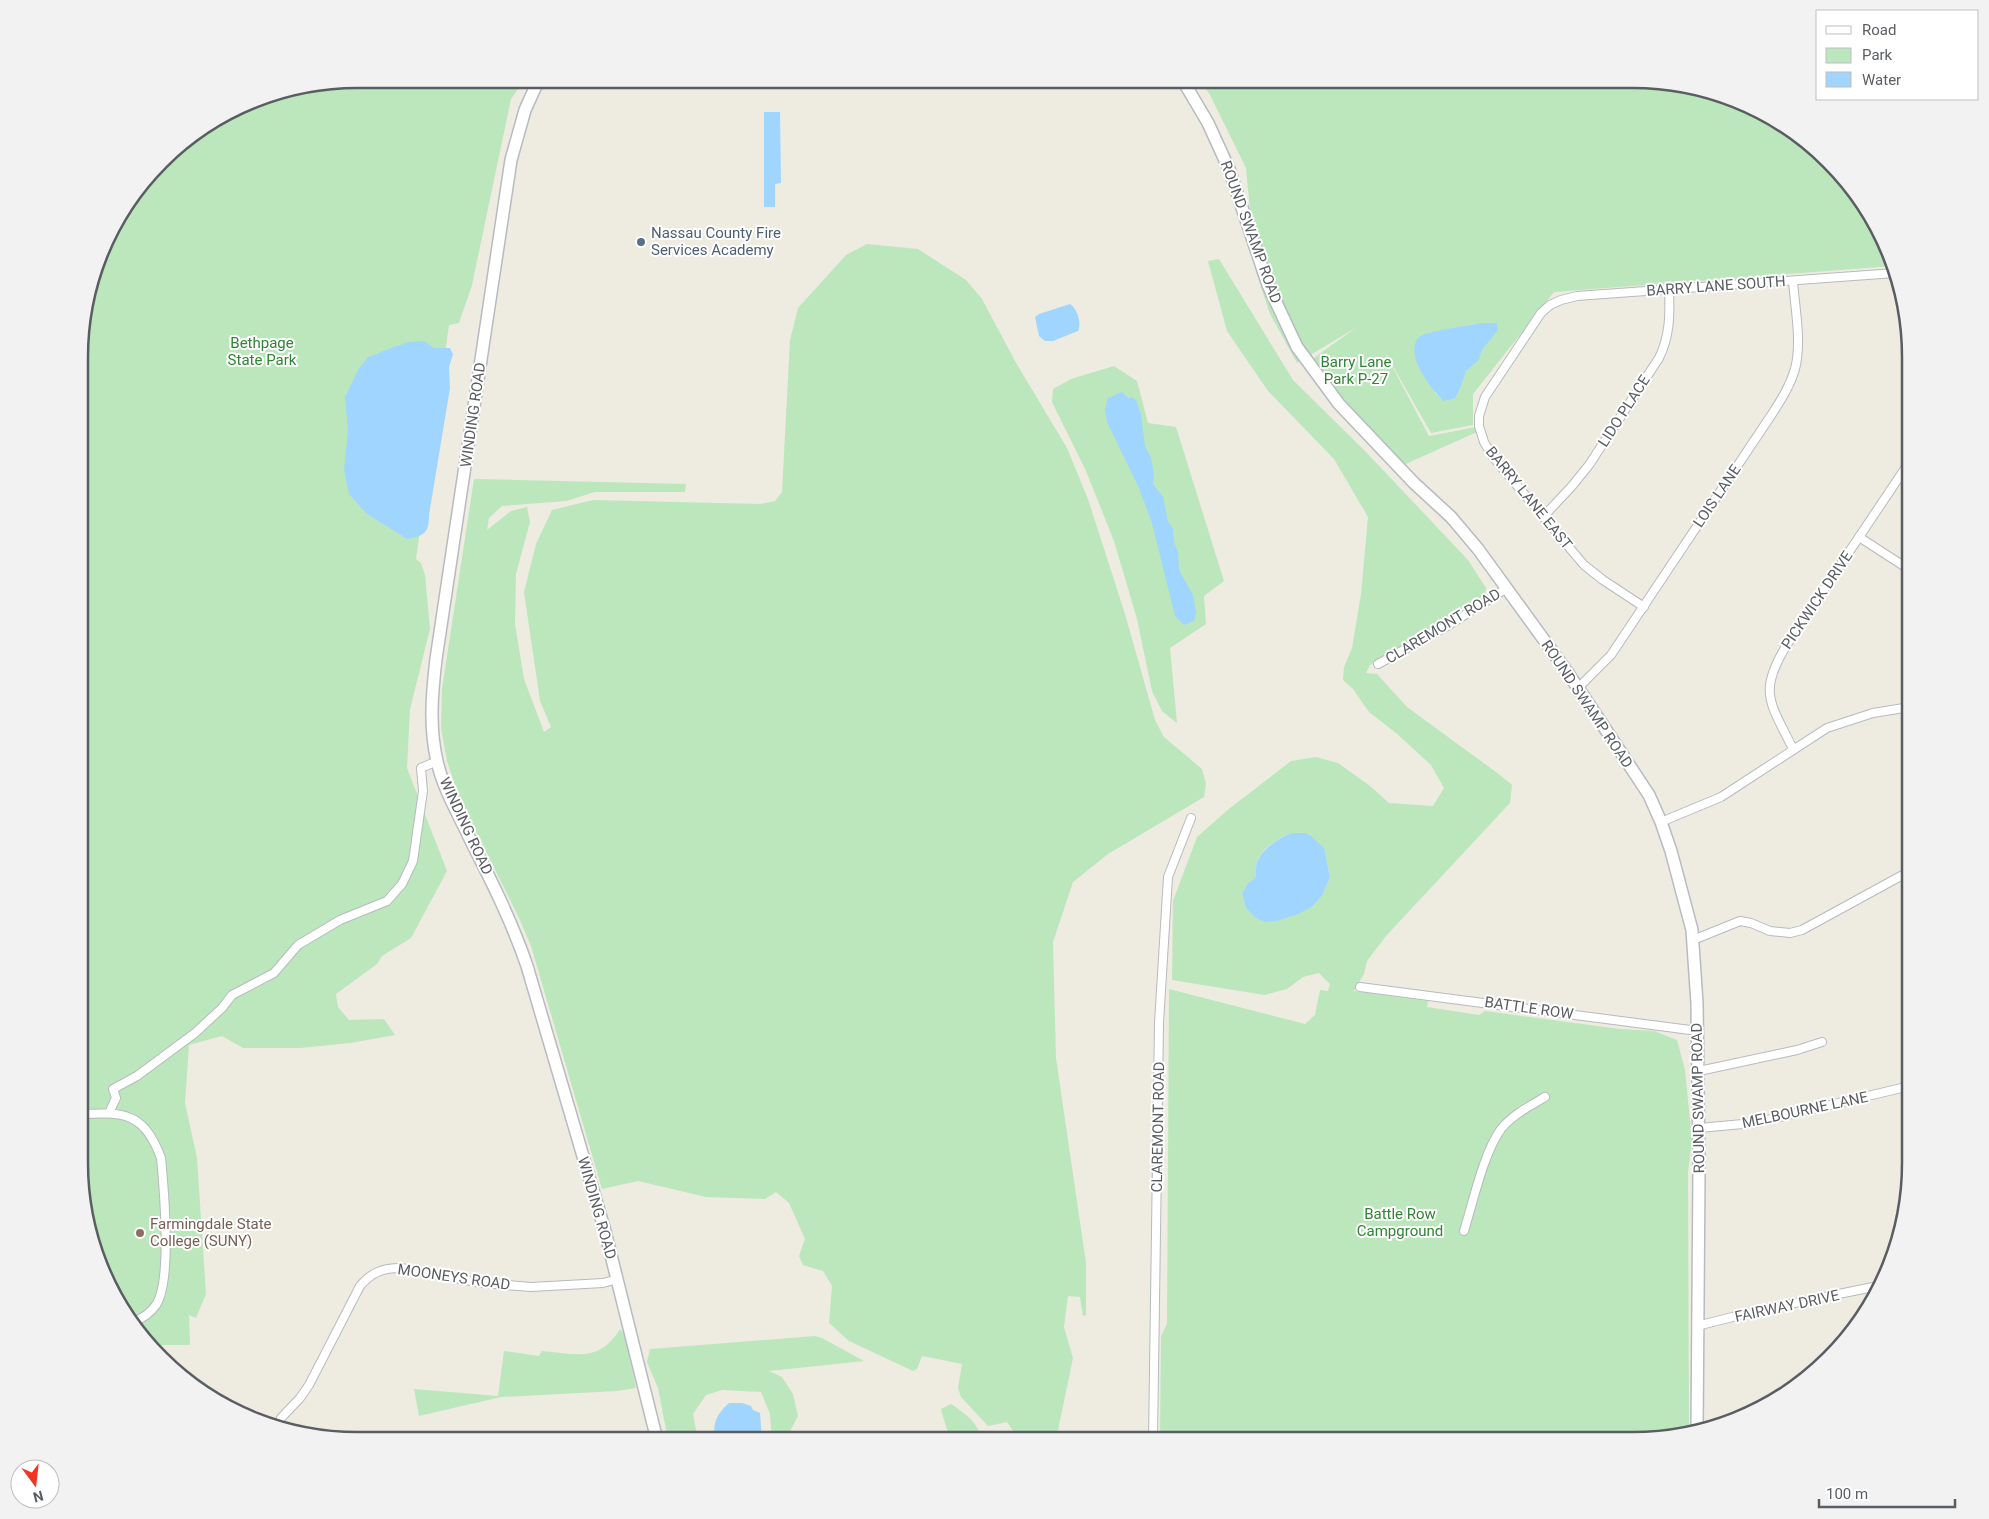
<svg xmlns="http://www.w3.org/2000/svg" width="1989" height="1519" viewBox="0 0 1989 1519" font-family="Roboto,sans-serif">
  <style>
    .green { fill: #bce7bc; fill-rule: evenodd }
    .water { fill: #a0d5ff }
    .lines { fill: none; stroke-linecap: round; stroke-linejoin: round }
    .street-casing { stroke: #b7babf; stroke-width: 10 }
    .secondary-casing { stroke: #b7bbc1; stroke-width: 14 }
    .street { stroke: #fff; stroke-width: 8 }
    .secondary { stroke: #fff; stroke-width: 11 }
    .service-dot { fill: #5c6f8a; stroke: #fff; stroke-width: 2 }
    .education-dot { fill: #8d6e63; stroke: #fff; stroke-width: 2 }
    .labels { text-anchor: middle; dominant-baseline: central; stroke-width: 4; stroke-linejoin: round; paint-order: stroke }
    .street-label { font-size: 15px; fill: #5a5e63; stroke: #fff }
    .service-label { font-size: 15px; fill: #4e5e75; stroke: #fff; text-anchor: start }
    .park-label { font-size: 15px; fill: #2f8534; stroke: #fff }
    .education-label { font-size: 15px; fill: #785e54; stroke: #fff; text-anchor: start }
    .rim { fill: none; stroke: #5a5e63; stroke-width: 2.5 }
  </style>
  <rect width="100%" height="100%" fill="#eeebe1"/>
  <g class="green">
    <polygon points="356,79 525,79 511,99 472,285 459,323 449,325 416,559 421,563 425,575 430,629 410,709 407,768 447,871 411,938 382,956 377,964 336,994 338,1007 349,1020 384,1019 395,1035 350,1043 300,1048 243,1048 222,1036 189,1045 185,1103 197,1158 206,1294 196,1318 189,1315 190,1345 153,1345 108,1286 79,1181 81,320 116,218 174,147 267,94"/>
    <path d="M1197,79H1651L1739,100L1815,147L1882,234L1893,266L1554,292L1473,394V425L1431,433L1383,349L1429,436L1476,427L1477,432L1399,467L1308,362L1357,327L1297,363L1270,314L1256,272L1246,168L1209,93ZM1480,323H1496L1497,330L1482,350L1477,361L1466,371L1462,384L1455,399L1445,401L1435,393L1428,333Z"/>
    <polygon points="867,244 918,249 966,280 982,299 1015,361 1067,448 1088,499 1125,614 1155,720 1164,737 1202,769 1206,784 1204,797 1108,854 1073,882 1053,942 1056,1058 1086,1263 1086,1315 1083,1316 1080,1297 1068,1296 1064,1327 1073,1358 1056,1440 1019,1440 1007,1422 988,1426 961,1397 958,1388 962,1364 922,1356 917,1369 913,1371 849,1341 829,1323 832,1286 823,1271 803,1265 799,1256 805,1239 789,1203 776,1192 765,1199 706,1197 638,1181 602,1189 531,946 519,918 458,795 447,761 441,728 442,689 474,479 686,484 685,492 595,492 566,501 502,506 489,518 487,530 511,511 527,507 530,522 516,574 515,624 524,679 544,732 551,727 540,701 524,592 536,544 552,510 593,500 761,504 775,501 782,492 790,340 798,308 846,255"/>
    <path d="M1219,259L1293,380L1366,452L1468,560L1486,588L1485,595L1370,665L1366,673L1377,674L1407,707L1500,775L1512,785L1510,803L1386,936L1367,961L1364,974L1354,991L1428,1001L1427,1007L1479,1015L1485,1011L1620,1029L1654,1031L1677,1040L1685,1070L1692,1140L1688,1172L1689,1434L1633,1440H1160L1161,1336L1167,1324L1169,989L1305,1024L1315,1015L1320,990L1328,991L1330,984L1319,973L1303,977L1287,989L1264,995L1172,980L1173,901L1197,837L1230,808L1291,761L1316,757L1338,763L1370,786L1389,803L1433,806L1444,788L1431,765L1396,733L1369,712L1353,689L1343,680L1344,667L1352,648L1361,594L1368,517L1334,459L1268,391L1227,331L1208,261ZM1292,833L1324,849L1330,877L1322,896L1312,907L1276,921L1246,908L1242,893L1248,883L1255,878C1257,873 1255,868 1257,863C1260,849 1280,837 1292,833Z"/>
    <polygon points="1114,366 1137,381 1148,423 1176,427 1224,581 1204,596 1206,624 1170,648 1177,723 1162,711 1152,691 1137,619 1114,541 1086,471 1052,402 1053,389 1071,379"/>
    <path d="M620,1329L625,1335L636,1388L617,1391L501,1397L419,1416L414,1389L498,1396L504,1351L539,1356L542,1351C576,1354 599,1363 620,1329Z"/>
    <polygon points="815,1336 822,1338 864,1361 769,1371 782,1377 793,1394 798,1416 788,1435 788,1440 772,1440 770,1414 761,1392 722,1390 706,1395 693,1414 698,1440 668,1440 658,1388 647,1362 650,1349"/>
    <path d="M951,1404C963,1412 981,1424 980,1440H950L941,1409Z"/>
  </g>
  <g class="water">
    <polygon points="764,112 780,112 781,183 775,184 775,207 764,207"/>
    <path d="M1070,304C1077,309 1082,323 1078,331L1053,341H1045L1039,336L1035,317L1039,314Z"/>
    <path d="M1480,323H1497L1498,330L1482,350L1478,361L1466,371L1462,384L1455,399L1444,401C1432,390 1403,354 1419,337C1425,331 1468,326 1480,323Z"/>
    <path d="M424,341L434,348H450L453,354L449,367L450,388L429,515C429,533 424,536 407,539L367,514L349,494L344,470L348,430L345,397L358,370L368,357L394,347L409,342Z"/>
    <polygon points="1122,392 1128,398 1132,397 1136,400 1141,414 1145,446 1151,458 1154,474 1153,484 1163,497 1168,521 1173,529 1174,542 1178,552 1179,570 1193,595 1196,613 1194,621 1184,625 1175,616 1152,523 1139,488 1107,422 1105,409 1108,398"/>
    <path d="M1292,833H1306L1312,837L1324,848L1330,877L1322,896L1312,907L1298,914L1276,921L1265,922L1256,918L1246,908L1242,893L1248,883L1255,878C1257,873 1255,868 1257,863C1260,850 1280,837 1292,833Z"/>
    <path d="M729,1403H742L751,1406L753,1410L760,1413L762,1440H714C714,1422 715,1416 729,1403Z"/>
  </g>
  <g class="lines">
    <g class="street-casing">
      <g id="street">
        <path d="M1543,517L1572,486L1589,465L1659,358C1670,336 1670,314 1669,290"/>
        <polyline points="1859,537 1910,570"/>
        <polyline points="1644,607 1603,580 1584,565 1493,457 1484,442 1479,426 1479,416 1485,397 1541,313 1550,305 1561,300 1577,296 1895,273"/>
        <polyline points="1378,664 1449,625 1507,588"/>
        <path d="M1578,688L1611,655L1772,414C1781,400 1790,386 1795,369C1802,342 1795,309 1793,281"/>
        <path d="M1793,749C1770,702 1757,692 1788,643L1910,461"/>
        <polyline points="1661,822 1721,797 1827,728 1873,713 1910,707"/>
        <polyline points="1693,940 1740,921 1751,923 1770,931 1790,933 1802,930 1910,871"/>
        <polyline points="1360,987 1698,1031"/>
        <polyline points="1699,1071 1797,1050 1822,1042"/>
        <polyline points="109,1113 116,1098 113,1089 137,1076 195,1033 222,1008 232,995 274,973 298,945 340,920 387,901 402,884 413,861 423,791 421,768 437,761"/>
        <path d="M80,1114C124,1112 144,1112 161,1158C164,1189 172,1281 156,1305C151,1312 143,1318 135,1321"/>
        <polyline points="1699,1128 1754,1123 1910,1086"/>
        <path d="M1464,1231C1473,1202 1484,1152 1501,1129C1512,1115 1530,1106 1545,1097"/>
        <polyline points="1697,1326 1760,1310 1878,1286"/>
        <path d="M281,1418L300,1398L309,1385L360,1286C372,1272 383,1268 401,1268L482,1283L531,1287L603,1283L618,1279"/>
        <polyline points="1153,1440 1159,1023 1168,877 1191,818"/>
      </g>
    </g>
    <g class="secondary-casing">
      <g id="secondary">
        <path d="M539,79L525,110L511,160L436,659C432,693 429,727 437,761C443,789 459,815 471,841C492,882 512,922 527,966L605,1231L657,1440"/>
        <polyline points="1182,79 1208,123 1229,169 1268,285 1297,347 1339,404 1414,483 1451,517 1478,549 1568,673 1612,739 1649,795 1661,822 1671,851 1692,930 1697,1003 1699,1172 1697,1432"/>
      </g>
    </g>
    <use href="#street" class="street"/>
    <use href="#secondary" class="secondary"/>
  </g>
  <circle class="service-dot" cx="641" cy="242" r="5"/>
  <circle class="education-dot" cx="140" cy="1233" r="5"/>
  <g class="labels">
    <g class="street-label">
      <text transform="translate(1251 232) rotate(70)">ROUND SWAMP ROAD</text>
      <text transform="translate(1716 286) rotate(-4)">BARRY LANE SOUTH</text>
      <text transform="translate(1624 411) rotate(-57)">LIDO PLACE</text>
      <text transform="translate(473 415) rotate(-82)">WINDING ROAD</text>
      <text transform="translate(1717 496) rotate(-56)">LOIS LANE</text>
      <text transform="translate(1529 498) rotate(51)">BARRY LANE EAST</text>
      <text transform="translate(1817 600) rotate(-56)">PICKWICK DRIVE</text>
      <text transform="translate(1443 626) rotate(-31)">CLAREMONT ROAD</text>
      <text transform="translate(1587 704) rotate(56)">ROUND SWAMP ROAD</text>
      <text transform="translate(466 826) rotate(65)">WINDING ROAD</text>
      <text transform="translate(1529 1008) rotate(8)">BATTLE ROW</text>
      <text transform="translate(1698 1098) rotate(-91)">ROUND SWAMP ROAD</text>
      <text transform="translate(1805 1110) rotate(-12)">MELBOURNE LANE</text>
      <text transform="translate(1158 1127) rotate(-89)">CLAREMONT ROAD</text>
      <text transform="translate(597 1208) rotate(74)">WINDING ROAD</text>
      <text transform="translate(454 1277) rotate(8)">MOONEYS ROAD</text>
      <text transform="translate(1787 1306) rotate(-12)">FAIRWAY DRIVE</text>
    </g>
    <g class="service-label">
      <text x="651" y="233">Nassau County Fire<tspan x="651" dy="17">Services Academy</tspan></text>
    </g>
    <g class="park-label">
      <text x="262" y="343">Bethpage<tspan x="262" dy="17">State Park</tspan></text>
      <text x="1356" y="362">Barry Lane<tspan x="1356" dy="17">Park P-27</tspan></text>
      <text x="1400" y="1214">Battle Row<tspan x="1400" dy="17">Campground</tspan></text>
    </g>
    <g class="education-label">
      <text x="150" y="1224">Farmingdale State<tspan x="150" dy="17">College (SUNY)</tspan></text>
    </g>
  </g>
  <path d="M0 0H1989V1519H0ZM357 88H1633A269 269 0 0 1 1902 357V1163A269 269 0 0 1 1633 1432H357A269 269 0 0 1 88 1163V357A269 269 0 0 1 357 88Z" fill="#f2f2f3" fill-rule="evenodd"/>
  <path class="rim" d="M357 88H1633A269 269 0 0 1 1902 357V1163A269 269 0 0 1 1633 1432H357A269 269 0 0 1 88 1163V357A269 269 0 0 1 357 88Z"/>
  <rect x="1816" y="10" width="162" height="90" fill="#ffffff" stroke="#bdbfc1"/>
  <rect x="1826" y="26" width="25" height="8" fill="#ffffff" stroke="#bdbfc1"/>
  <text x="1862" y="35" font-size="15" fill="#5a5e63">Road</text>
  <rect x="1826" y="48" width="25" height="15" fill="#bce7bc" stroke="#bdbfc1"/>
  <text x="1862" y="60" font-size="15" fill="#5a5e63">Park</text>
  <rect x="1826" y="72" width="25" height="15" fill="#a0d5ff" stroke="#bdbfc1"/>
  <text x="1862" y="85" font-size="15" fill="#5a5e63">Water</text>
  <g transform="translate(35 1484) rotate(165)"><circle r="24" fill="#ffffff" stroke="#bdbfc1"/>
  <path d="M0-4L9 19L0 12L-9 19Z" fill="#f23523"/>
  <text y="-8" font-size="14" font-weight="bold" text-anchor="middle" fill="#5a5e63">N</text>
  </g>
  <path d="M1819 1499v8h136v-8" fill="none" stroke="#5a5e63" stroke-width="2.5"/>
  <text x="1826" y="1499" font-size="15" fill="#5a5e63" stroke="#ffffff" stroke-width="4" paint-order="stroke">100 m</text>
</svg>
